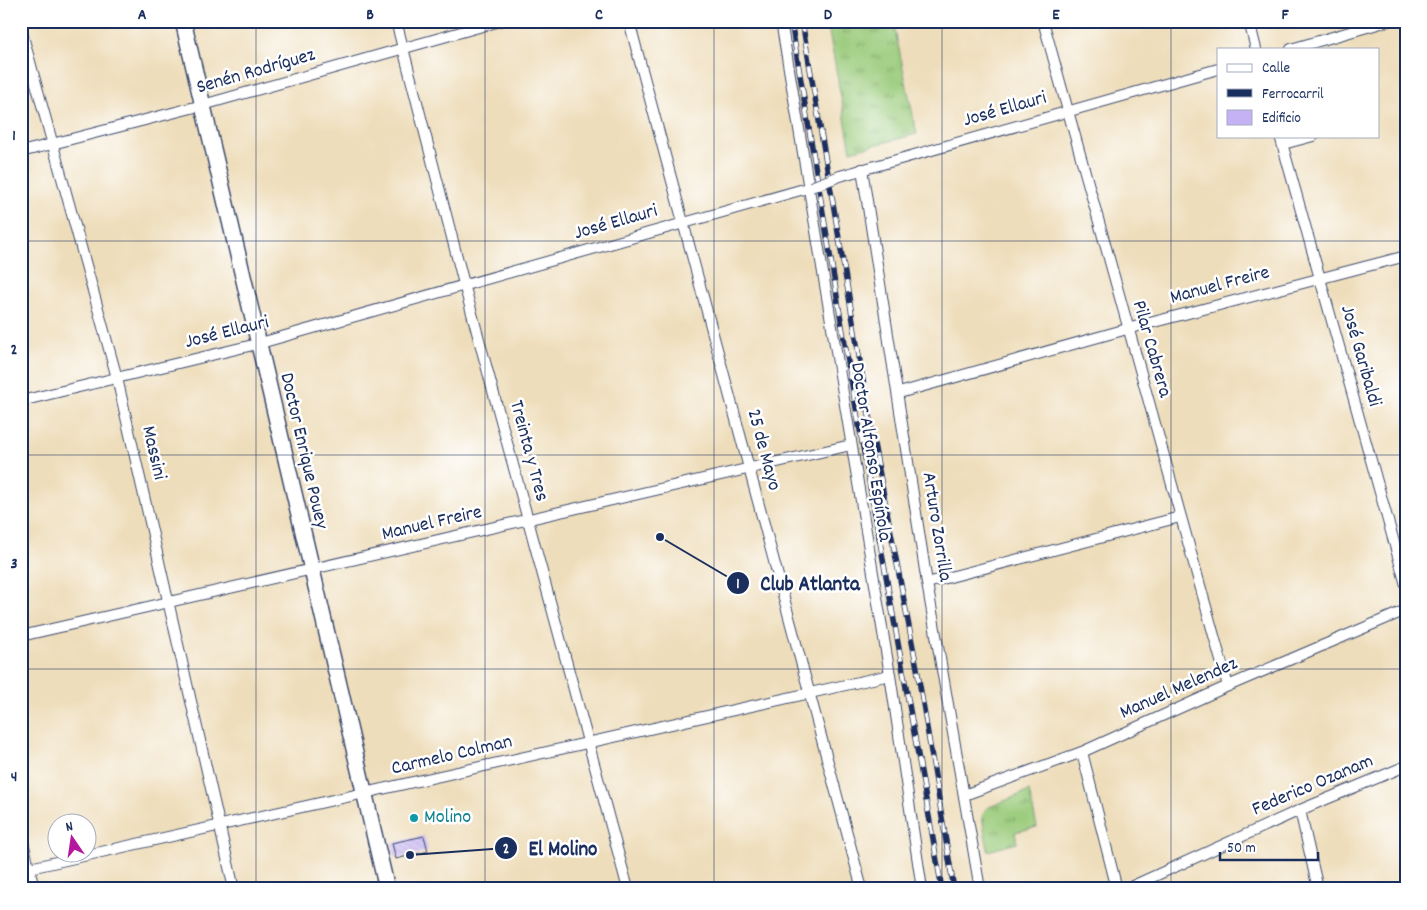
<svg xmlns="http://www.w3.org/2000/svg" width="1427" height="910" viewBox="0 0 1427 910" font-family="Dekko,sans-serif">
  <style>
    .grass { fill: url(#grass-tufts); stroke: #5a7d6c }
    .building { fill: url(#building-back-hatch) }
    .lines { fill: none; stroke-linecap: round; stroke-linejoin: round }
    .street-casing { stroke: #3b496c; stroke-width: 12 }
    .secondary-casing { stroke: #3b496c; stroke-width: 18 }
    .street { stroke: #fff; stroke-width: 10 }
    .secondary { stroke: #fff; stroke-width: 15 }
    .rail-casing { stroke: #1b2f5e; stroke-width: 5.5 }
    .rail { stroke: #fff; stroke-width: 4; stroke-dasharray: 11; stroke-linecap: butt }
    .street-bridge-casing { stroke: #3b496c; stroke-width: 12; stroke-linecap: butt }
    .street-bridge { stroke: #fff; stroke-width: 10 }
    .grid { fill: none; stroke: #1b2f5e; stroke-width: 1; stroke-opacity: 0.55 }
    .culture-dot { fill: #0f9aa8; stroke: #fff; stroke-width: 2 }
    .labels { text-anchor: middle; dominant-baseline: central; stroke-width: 5; stroke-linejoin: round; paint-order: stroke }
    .street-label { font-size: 20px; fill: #1b2f5e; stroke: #fff }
    .culture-label { font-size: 20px; fill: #0d838f; stroke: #fff; text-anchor: start }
    .leader { fill: none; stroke: #1b2f5e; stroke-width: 2 }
    .callout-dot { fill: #1b2f5e; stroke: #fff; stroke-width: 2 }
    .mark-label { font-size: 15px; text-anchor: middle; font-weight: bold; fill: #fff }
    .callout-label { font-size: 21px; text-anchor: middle; font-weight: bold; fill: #1b2f5e; stroke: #fff; stroke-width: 5; stroke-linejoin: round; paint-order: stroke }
    .neatline { fill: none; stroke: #1b2f5e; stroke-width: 2 }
    .grid-label { font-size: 16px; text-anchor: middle; font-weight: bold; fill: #1b2f5e }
  </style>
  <defs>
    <pattern id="grass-tufts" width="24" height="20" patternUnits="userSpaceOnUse" patternTransform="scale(1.25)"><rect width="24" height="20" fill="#9acb7a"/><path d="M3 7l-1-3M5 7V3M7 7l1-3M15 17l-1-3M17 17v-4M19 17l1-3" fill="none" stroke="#7da567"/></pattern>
    <pattern id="building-back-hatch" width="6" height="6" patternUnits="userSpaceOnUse" patternTransform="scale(1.25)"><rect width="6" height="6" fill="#c5b2f4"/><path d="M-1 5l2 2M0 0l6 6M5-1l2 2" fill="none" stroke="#9f91c9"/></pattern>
  </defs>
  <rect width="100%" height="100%" fill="#fff"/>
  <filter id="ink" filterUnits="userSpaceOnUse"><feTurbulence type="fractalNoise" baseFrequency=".02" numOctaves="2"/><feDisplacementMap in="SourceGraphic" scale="10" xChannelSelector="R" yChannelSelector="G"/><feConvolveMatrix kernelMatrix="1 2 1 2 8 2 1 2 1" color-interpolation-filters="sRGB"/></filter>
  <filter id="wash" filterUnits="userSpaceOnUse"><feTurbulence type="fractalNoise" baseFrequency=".0096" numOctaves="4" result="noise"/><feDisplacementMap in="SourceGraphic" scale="20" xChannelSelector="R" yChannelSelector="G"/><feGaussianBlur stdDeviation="1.12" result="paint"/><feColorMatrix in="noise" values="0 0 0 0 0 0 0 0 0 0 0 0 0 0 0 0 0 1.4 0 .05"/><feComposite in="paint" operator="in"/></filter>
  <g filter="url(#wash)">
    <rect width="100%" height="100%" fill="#eeddba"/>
    <g class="grass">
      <polygon points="827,21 893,21 917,134 851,151"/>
      <polygon points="1029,791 1037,827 1015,832 1017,843 988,851 982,816 987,808"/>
    </g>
    <g id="blocks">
      <polygon class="building" points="424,836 428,851 396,859 392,843"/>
    </g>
  </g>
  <g filter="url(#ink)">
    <use href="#blocks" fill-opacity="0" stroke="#3b496c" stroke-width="1"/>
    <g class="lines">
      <g class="street-casing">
        <g id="street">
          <polyline points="396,21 464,284 628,889"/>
          <polyline points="629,21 862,889"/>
          <polyline points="781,21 890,675 922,889"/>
          <polyline points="1043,21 1228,686"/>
          <polyline points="1249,21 1256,49"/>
          <polyline points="21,29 117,378 234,889"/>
          <polyline points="1291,49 1388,21"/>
          <polyline points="1280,136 1406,585"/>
          <polyline points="1283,144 1313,136"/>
          <polyline points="21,152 203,105 500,21"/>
          <polyline points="862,169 927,583 980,889"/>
          <polyline points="840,176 1218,69"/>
          <polyline points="899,393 1127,329 1406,256"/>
          <polyline points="21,401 257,344 811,187"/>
          <polyline points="927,583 1180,517"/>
          <polyline points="21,636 851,445"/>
          <polyline points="1082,752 1117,889"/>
          <polyline points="964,795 1082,752 1228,686 1406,610"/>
          <polyline points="1300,810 1318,889"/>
          <polyline points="21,833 34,889"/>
          <polyline points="21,870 890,675"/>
          <polyline points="1126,889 1300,810 1406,766"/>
        </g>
      </g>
      <g class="secondary-casing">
        <polyline id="secondary" points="183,21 387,889"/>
      </g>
      <use href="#street" class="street"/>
      <use href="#secondary" class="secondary"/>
      <g class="rail-casing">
        <g id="rail">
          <polyline points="791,21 851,380 942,889"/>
          <polyline points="802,21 874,444 917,668 954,889"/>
        </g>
      </g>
      <use href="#rail" class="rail"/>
      <g class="street-bridge-casing">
        <polyline id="street-bridge" points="811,187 840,176"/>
      </g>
      <use href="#street-bridge" class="street-bridge"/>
    </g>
  </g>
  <path class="grid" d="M256,21V889M485,21V889M714,21V889M942,21V889M1171,21V889M21,241H1406M21,455H1406M21,669H1406"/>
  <circle class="culture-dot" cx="414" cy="818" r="5"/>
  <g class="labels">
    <g class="street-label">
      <text transform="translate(256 72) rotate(-16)">Senén Rodríguez</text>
      <text transform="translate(1005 110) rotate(-16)">José Ellauri</text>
      <text transform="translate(616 223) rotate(-16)">José Ellauri</text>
      <text transform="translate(1220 286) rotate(-15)">Manuel Freire</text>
      <text transform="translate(227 333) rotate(-14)">José Ellauri</text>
      <text transform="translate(1151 349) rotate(74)">Pilar Cabrera</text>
      <text transform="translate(1360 356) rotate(74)">José Garibaldi</text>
      <text transform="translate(763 450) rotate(75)">25 de Mayo</text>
      <text transform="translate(303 451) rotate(77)">Doctor Enrique Pouey</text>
      <text transform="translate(528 451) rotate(75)">Treinta y Tres</text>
      <text transform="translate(870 452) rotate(81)">Doctor Alfonso Espínola</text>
      <text transform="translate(153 453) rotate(77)">Massini</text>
      <text transform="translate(432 524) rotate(-13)">Manuel Freire</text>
      <text transform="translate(936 527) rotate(81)">Arturo Zorrilla</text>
      <text transform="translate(1179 689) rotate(-24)">Manuel Melendez</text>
      <text transform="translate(452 756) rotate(-13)">Carmelo Colman</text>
      <text transform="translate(1313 786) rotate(-23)">Federico Ozanam</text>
    </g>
    <g class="culture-label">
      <text x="424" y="818">Molino</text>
    </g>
  </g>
  <path class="leader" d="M660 537L738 583M410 855L506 848"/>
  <g class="callout-dot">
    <circle cx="660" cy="537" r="5"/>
    <circle cx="410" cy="855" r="5"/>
    <circle cx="738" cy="583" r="12"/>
    <circle cx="506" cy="848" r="12"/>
  </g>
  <g class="mark-label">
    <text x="738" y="588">1</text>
    <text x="506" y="853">2</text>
  </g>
  <g class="callout-label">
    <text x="810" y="590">Club Atlanta</text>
    <text x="563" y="855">El Molino</text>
  </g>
  <rect width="1427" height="910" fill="none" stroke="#fff" stroke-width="55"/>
  <rect x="1217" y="48" width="162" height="90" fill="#ffffff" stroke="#a4acbf"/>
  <rect x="1227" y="64" width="25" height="8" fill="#ffffff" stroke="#a4acbf"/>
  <text x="1262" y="72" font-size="15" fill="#1b2f5e">Calle</text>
  <rect x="1227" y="89" width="25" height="8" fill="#1b2f5e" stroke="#a4acbf"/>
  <text x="1262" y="98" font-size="15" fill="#1b2f5e">Ferrocarril</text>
  <rect x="1227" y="110" width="25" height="15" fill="#c5b2f4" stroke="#a4acbf"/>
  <text x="1262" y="122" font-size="15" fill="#1b2f5e">Edificio</text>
  <g transform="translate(72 838) rotate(347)"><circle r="24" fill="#ffffff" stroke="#a4acbf"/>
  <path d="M0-4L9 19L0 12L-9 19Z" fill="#b5179e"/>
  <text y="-8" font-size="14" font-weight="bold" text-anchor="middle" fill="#1b2f5e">N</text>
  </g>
  <path d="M1220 852v8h98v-8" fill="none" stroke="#1b2f5e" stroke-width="2.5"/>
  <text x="1227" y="852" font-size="15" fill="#1b2f5e" stroke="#ffffff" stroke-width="4" paint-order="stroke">50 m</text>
  <rect x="28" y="28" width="1372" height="854" class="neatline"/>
  <g class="grid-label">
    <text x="142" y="19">A</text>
    <text x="370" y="19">B</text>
    <text x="599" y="19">C</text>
    <text x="828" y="19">D</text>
    <text x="1056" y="19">E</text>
    <text x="1285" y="19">F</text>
    <text x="14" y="140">1</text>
    <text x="14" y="354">2</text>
    <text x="14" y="568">3</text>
    <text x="14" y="781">4</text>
  </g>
</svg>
